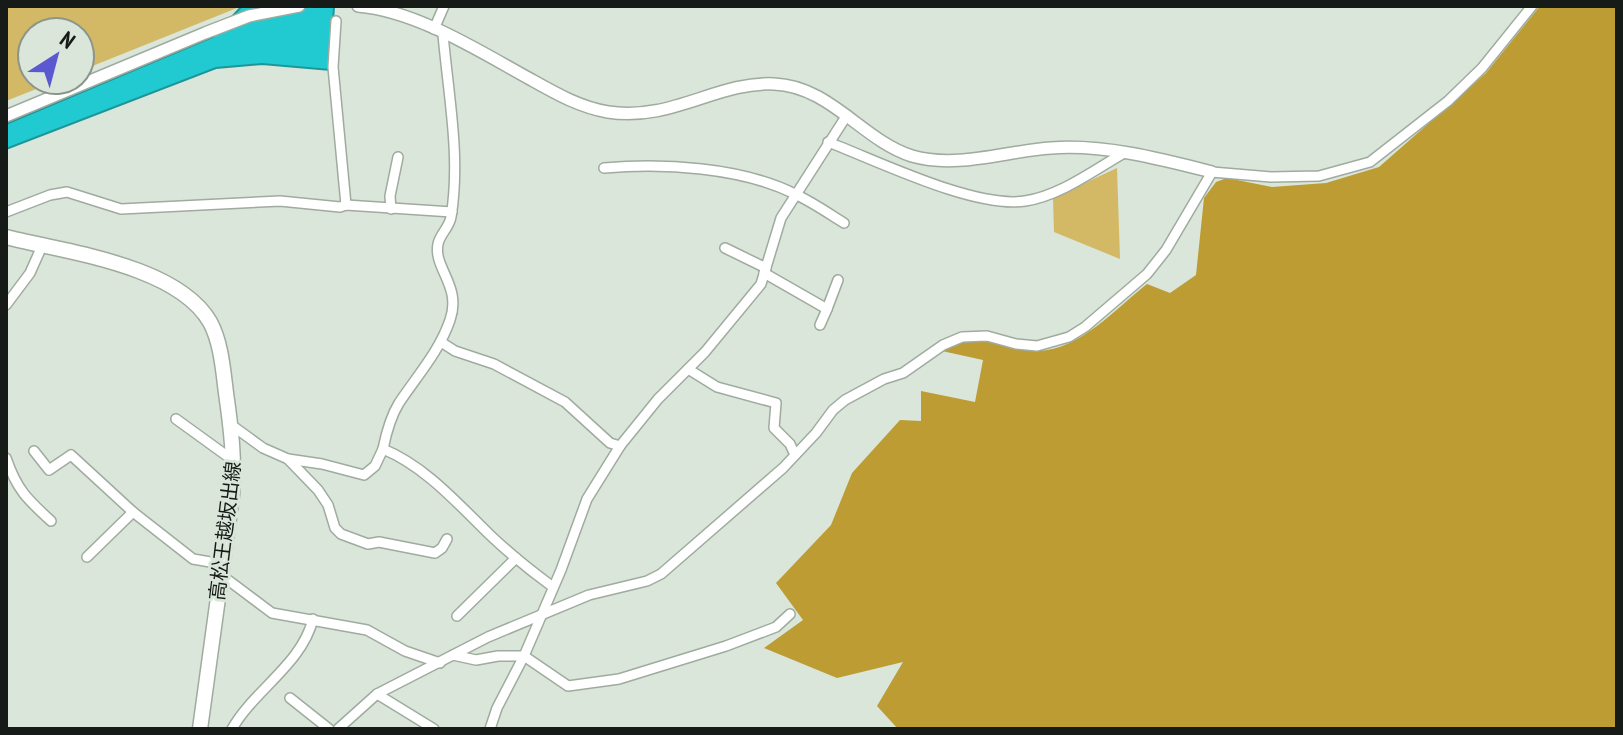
<svg xmlns="http://www.w3.org/2000/svg" width="1623" height="735" viewBox="0 0 1623 735" font-family="'PT Sans Narrow','Noto Sans JP',sans-serif">
  <style>
    .green { fill: #d3b866 }
    .forest { fill: #bc9c33 }
    .water { fill: #21cad0; stroke: #1e9698; stroke-width: 2 }
    .lines { fill: none; stroke-linecap: round; stroke-linejoin: round }
    .minor-casing { stroke: #a0aba0; stroke-width: 12 }
    .tertiary-casing { stroke: #a0aba0; stroke-width: 14 }
    .primary-casing { stroke: #a0aba0; stroke-width: 17 }
    .minor { stroke: #fff; stroke-width: 9 }
    .tertiary { stroke: #fff; stroke-width: 11 }
    .primary { stroke: #fff; stroke-width: 14 }
    .labels { text-anchor: middle; dominant-baseline: central; stroke-width: 6; stroke-linejoin: round; paint-order: stroke }
    .street-label { font-size: 20px; fill: #171b17; stroke: #dae6da }
  </style>
  <rect width="100%" height="100%" fill="#dae6da"/>
  <g class="green">
    <polygon points="6,6 242,6 80,71 80,32 32,32 32,80 59,80 6,101"/>
    <polygon points="1117,168 1120,259 1054,232 1053,198"/>
  </g>
  <path class="forest" d="M1540,6H1617V729H898L877,706L903,662L837,678L764,648L803,620L776,583L831,525L852,473L900,420L921,421V391L975,402L983,360L942,351C949,348 958,342 965,340C989,337 1014,352 1038,351C1080,350 1116,308 1147,284L1170,293L1196,275L1204,198L1216,182L1227,178L1272,187L1326,183L1379,167L1486,73Z"/>
  <polygon class="water" points="242,6 334,6 330,70 262,64 216,68 6,149 6,124 213,37"/>
  <g class="lines">
    <g class="minor-casing">
      <g id="minor">
        <polyline points="336,21 333,67 346,205"/>
        <polyline points="434,29 444,6"/>
        <path d="M443,34C448,93 461,157 451,217C449,228 440,234 438,244C433,268 462,286 450,320C439,352 417,376 399,403C391,416 386,434 383,449C425,466 458,504 490,535C510,554 531,571 553,587"/>
        <path d="M828,142C878,161 975,209 1025,201C1060,196 1094,170 1124,153"/>
        <path d="M604,168C663,163 741,167 795,194C812,202 828,213 844,223"/>
        <polyline points="391,209 390,196 398,157"/>
        <polyline points="6,212 50,195 67,192 121,209 280,201 340,207 346,205 452,212"/>
        <polyline points="725,248 766,268"/>
        <polyline points="764,273 827,309 820,325"/>
        <polyline points="6,305 30,273 42,246"/>
        <polyline points="827,309 838,280"/>
        <polyline points="441,342 455,351 494,364 565,402 610,443 620,446 658,399 705,352 761,284 781,218 847,115"/>
        <polyline points="688,369 717,387 776,403 774,428 790,444 795,455"/>
        <polyline points="176,419 234,461"/>
        <polyline points="230,424 263,448 288,459 322,464 364,475 375,466 383,449"/>
        <polyline points="34,451 49,470 71,455 133,512 193,559 222,564"/>
        <path d="M6,458C17,490 27,499 51,521"/>
        <polyline points="288,459 318,490 328,505 335,528 341,534 368,544 379,542 435,553 442,548 447,539"/>
        <polyline points="87,557 133,512"/>
        <polyline points="220,574 272,613 367,630 405,651 440,663"/>
        <polyline points="457,616 516,558"/>
        <polyline points="453,655 476,660 498,656 524,656 568,686 619,679 726,646 776,627 790,614"/>
        <polyline points="377,694 434,729"/>
        <polyline points="290,698 329,729"/>
        <path d="M232,729C254,690 302,664 313,619"/>
        <polyline points="338,729 377,694 488,637 589,595 647,581 661,574 783,468 816,433 833,410 845,400 884,379 903,373 943,345 962,337 987,336 1016,344 1037,346 1069,337 1085,327 1147,274 1166,250 1212,172 1271,177 1319,176 1370,162 1448,101 1482,68 1532,6"/>
        <polyline points="490,729 497,708 524,656 561,570 587,499 620,446"/>
      </g>
    </g>
    <g class="tertiary-casing">
      <g id="tertiary">
        <path d="M358,6C417,11 479,51 530,79C555,93 579,107 608,112C671,122 718,81 774,84C830,86 862,140 912,156C957,169 1006,151 1051,148C1104,144 1161,159 1212,172"/>
        <polyline points="6,116 205,33 249,16 299,6"/>
      </g>
    </g>
    <g class="primary-casing">
      <path id="primary" d="M6,237C65,252 177,265 210,322C221,342 223,369 226,393C231,428 235,460 232,496L200,729"/>
    </g>
    <use href="#minor" class="minor"/>
    <use href="#tertiary" class="tertiary"/>
    <use href="#primary" class="primary"/>
  </g>
  <g class="labels">
    <g class="street-label">
      <text transform="translate(225 531) rotate(-83)">高松王越坂出線</text>
    </g>
  </g>
  <rect width="1623" height="735" fill="none" stroke="#171b17" stroke-width="16"/>
  <g transform="translate(56 56) rotate(36)"><circle r="38" fill="#dae6da" stroke="#8c958c" stroke-width="2"/>
  <path d="M0-6L14 30L0 20L-14 30Z" fill="#5a59d0"/>
  <text y="-12" font-size="22" font-weight="bold" text-anchor="middle" fill="#171b17">N</text>
  </g>
</svg>
